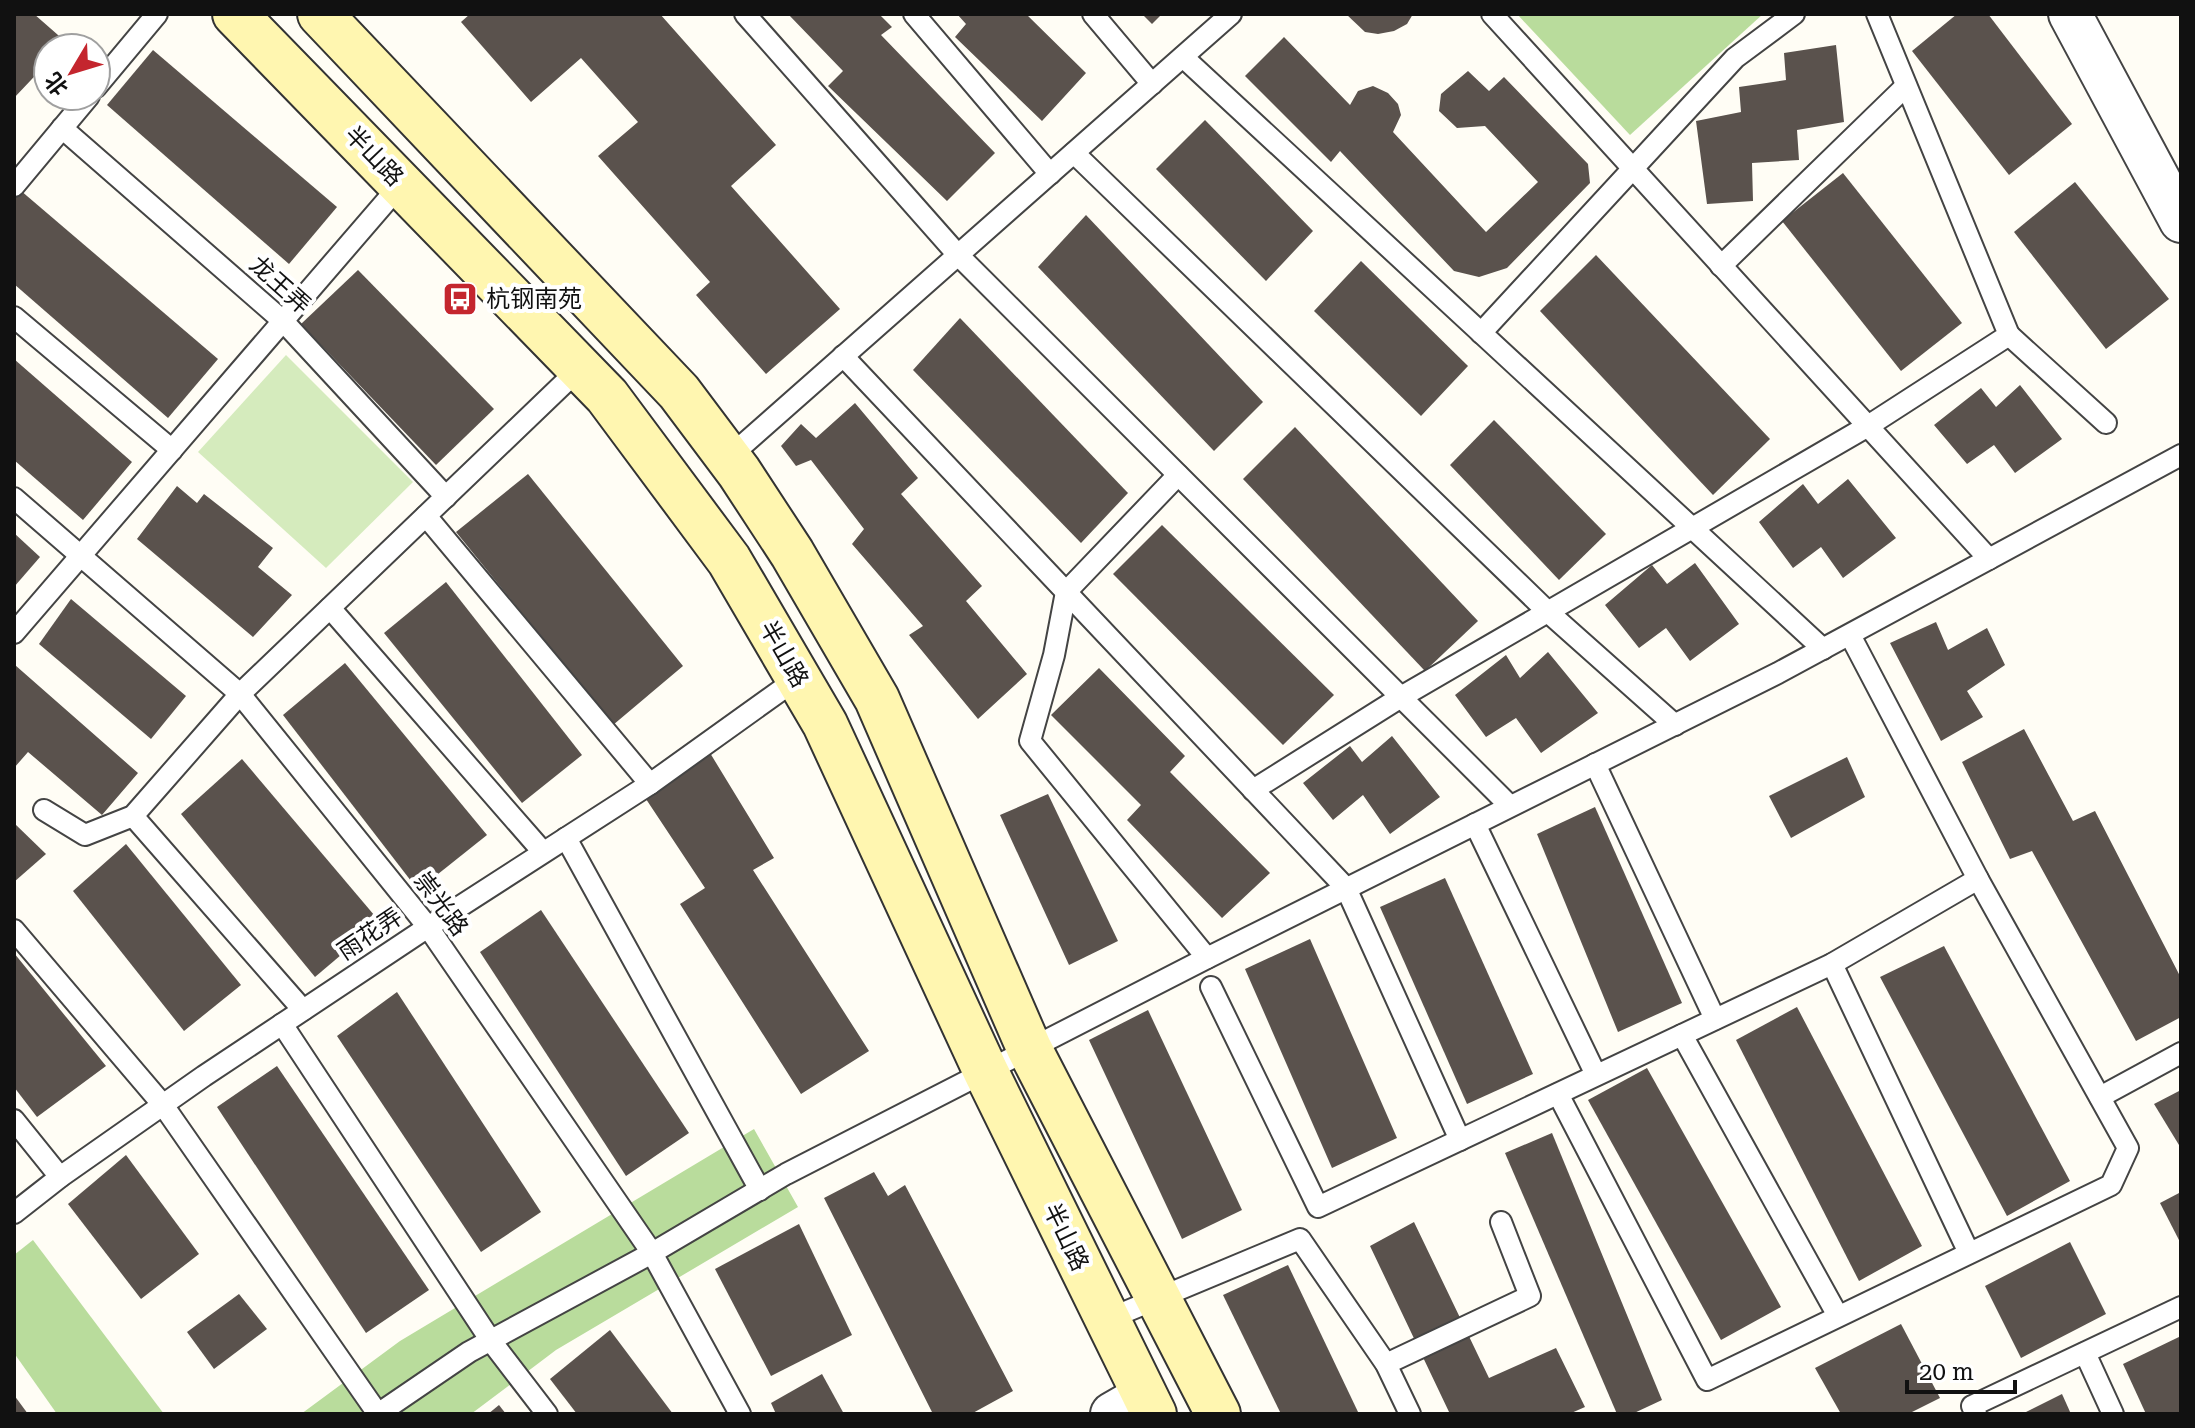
<svg xmlns="http://www.w3.org/2000/svg" width="2195" height="1428" viewBox="0 0 2195 1428" font-family="'Roboto Serif','Noto Sans SC',serif">
  <style>
    .green { fill: #d5ebbd }
    .forest { fill: #b9dc9c }
    .building { fill: #5a524d }
    .lines { fill: none; stroke-linecap: round; stroke-linejoin: round }
    .lane-casing { stroke: #444; stroke-width: 24 }
    .street-casing { stroke: #444; stroke-width: 46 }
    .secondary-casing { stroke: #333; stroke-width: 48 }
    .lane { stroke: #fff; stroke-width: 20 }
    .street { stroke: #fff; stroke-width: 42 }
    .secondary { stroke: #fff6b0; stroke-width: 44 }
    .labels { text-anchor: middle; dominant-baseline: central; stroke-width: 8; stroke-linejoin: round; paint-order: stroke }
    .street-label { font-size: 24px; fill: #111; stroke: #fff }
    .poi-label { font-size: 24px; fill: #111; stroke: #fff; text-anchor: start }
  </style>
  <rect width="100%" height="100%" fill="#fffdf5"/>
  <polygon class="green" points="286,355 413,482 326,568 198,452"/>
  <g class="forest">
    <polygon points="1517,14 1763,14 1630,135"/>
    <polygon points="754,1129 798,1207 556,1350 471,1414 301,1414 400,1341"/>
    <polygon points="33,1240 164,1414 57,1414 14,1353 14,1255"/>
  </g>
  <g class="building">
    <polygon points="14,14 34,14 66,42 61,48 48,48 48,62 14,98"/>
    <polygon points="470,14 660,14 776,145 731,186 840,309 766,374 696,295 710,282 598,156 638,122 581,58 531,102 461,22"/>
    <polygon points="788,14 879,14 892,27 881,35 995,153 947,201 828,86 843,71"/>
    <polygon points="957,14 1026,14 1086,73 1042,121 955,37 966,24"/>
    <polygon points="1142,14 1162,14 1152,24"/>
    <polygon points="1346,14 1413,14 1407,24 1394,31 1378,34 1365,32"/>
    <polygon points="1957,14 1988,14 2072,124 2009,175 1912,51"/>
    <polygon points="1284,37 1350,105 1358,91 1373,86 1388,93 1398,104 1401,115 1393,132 1486,232 1538,182 1485,126 1457,128 1439,111 1441,94 1468,71 1489,91 1504,77 1588,164 1590,183 1507,268 1479,277 1454,271 1340,151 1331,162 1245,76"/>
    <polygon points="1836,45 1844,122 1797,130 1799,160 1752,163 1753,201 1707,204 1696,121 1741,112 1739,87 1786,80 1784,53"/>
    <polygon points="153,50 337,207 289,264 107,105"/>
    <polygon points="1205,120 1313,231 1266,281 1156,169"/>
    <polygon points="1843,173 1962,323 1901,371 1782,221"/>
    <polygon points="2075,182 2169,299 2106,349 2014,232"/>
    <polygon points="20,190 218,359 168,418 14,284 14,198"/>
    <polygon points="1086,215 1263,402 1214,451 1038,267"/>
    <polygon points="1596,255 1770,439 1713,495 1540,311"/>
    <polygon points="1361,261 1468,366 1421,416 1314,311"/>
    <polygon points="358,270 494,409 436,465 301,324"/>
    <polygon points="960,318 1128,493 1081,543 913,370"/>
    <polygon points="14,359 132,462 83,520 14,460"/>
    <polygon points="2020,385 2062,439 2015,473 1994,445 1967,464 1934,425 1981,388 1996,407"/>
    <polygon points="855,403 918,478 901,494 982,586 966,601 1027,674 978,719 909,635 923,626 852,544 864,529 811,460 796,466 781,446 801,424 816,438"/>
    <polygon points="1494,420 1606,534 1559,580 1450,465"/>
    <polygon points="1295,427 1478,621 1425,671 1243,479"/>
    <polygon points="528,474 683,666 613,725 456,532"/>
    <polygon points="1848,479 1896,538 1843,578 1821,547 1793,568 1759,522 1803,484 1818,504"/>
    <polygon points="177,486 197,503 204,494 273,548 258,567 292,595 253,637 137,539"/>
    <polygon points="1162,525 1334,695 1283,745 1113,574"/>
    <polygon points="14,533 40,557 14,587"/>
    <polygon points="1695,563 1739,624 1690,661 1666,628 1639,648 1605,605 1652,565 1667,584"/>
    <polygon points="446,582 582,755 522,803 384,633"/>
    <polygon points="71,599 186,696 151,739 39,644"/>
    <polygon points="1936,622 1948,650 1987,628 2005,665 1967,691 1983,717 1941,741 1890,643"/>
    <polygon points="1548,652 1598,713 1541,753 1516,718 1486,737 1455,695 1506,655 1520,678"/>
    <polygon points="345,663 487,835 418,890 283,715"/>
    <polygon points="15,665 138,773 102,815 28,752 14,768"/>
    <polygon points="1099,668 1185,756 1170,772 1270,873 1222,918 1127,820 1141,805 1051,715"/>
    <polygon points="2024,729 2073,821 2095,811 2181,978 2181,1017 2136,1041 2032,851 2010,859 1962,762"/>
    <polygon points="1392,736 1440,797 1390,834 1363,795 1333,820 1303,783 1350,746 1362,762"/>
    <polygon points="707,748 774,858 753,870 869,1051 801,1094 680,904 705,888 642,793"/>
    <polygon points="1847,757 1865,797 1791,838 1769,796"/>
    <polygon points="242,759 380,922 315,977 181,814"/>
    <polygon points="1048,794 1118,941 1069,965 1000,815"/>
    <polygon points="1595,807 1682,1003 1618,1032 1537,834"/>
    <polygon points="14,823 46,854 14,882"/>
    <polygon points="126,844 241,985 184,1031 73,891"/>
    <polygon points="1445,878 1533,1074 1467,1104 1380,907"/>
    <polygon points="541,910 689,1133 626,1176 480,952"/>
    <polygon points="1310,939 1397,1138 1332,1168 1245,969"/>
    <polygon points="1944,946 2070,1181 2007,1216 1880,977"/>
    <polygon points="14,953 106,1066 37,1117 14,1087"/>
    <polygon points="397,992 541,1212 481,1252 337,1036"/>
    <polygon points="1797,1007 1922,1246 1859,1281 1736,1040"/>
    <polygon points="1148,1010 1242,1210 1182,1239 1089,1040"/>
    <polygon points="277,1066 429,1290 366,1333 217,1107"/>
    <polygon points="1647,1068 1781,1307 1721,1340 1588,1100"/>
    <polygon points="2181,1090 2181,1144 2179,1145 2154,1104"/>
    <polygon points="1552,1133 1662,1400 1632,1414 1617,1414 1505,1153"/>
    <polygon points="126,1155 199,1254 141,1299 68,1204"/>
    <polygon points="874,1172 888,1196 905,1185 1013,1391 971,1414 933,1414 824,1198"/>
    <polygon points="2181,1192 2181,1244 2160,1203"/>
    <polygon points="1414,1222 1489,1378 1556,1348 1585,1407 1569,1414 1450,1414 1370,1246"/>
    <polygon points="799,1224 852,1335 771,1376 715,1269"/>
    <polygon points="2070,1242 2106,1314 2021,1358 1985,1286"/>
    <polygon points="1288,1265 1359,1414 1281,1414 1223,1295"/>
    <polygon points="239,1294 267,1329 214,1369 187,1332"/>
    <polygon points="1901,1324 1940,1398 1908,1414 1841,1414 1815,1368"/>
    <polygon points="610,1330 673,1414 577,1414 550,1379"/>
    <polygon points="2181,1336 2181,1414 2146,1414 2123,1364"/>
    <polygon points="822,1374 844,1414 776,1414 771,1403"/>
    <polygon points="2062,1394 2071,1414 2022,1414"/>
    <polygon points="14,1395 28,1414 14,1414"/>
    <polygon points="499,1405 506,1414 488,1414"/>
  </g>
  <g class="lines">
    <g class="lane-casing">
      <g id="lane">
        <polyline points="745,14 958,255 1510,806"/>
        <polyline points="914,14 1050,174"/>
        <polyline points="1093,14 1152,84"/>
        <polyline points="1492,14 1989,559"/>
        <polyline points="1183,57 1823,649"/>
        <polyline points="96,87 157,14"/>
        <polyline points="62,128 283,321 446,497"/>
        <polyline points="1074,153 1548,612 1675,725"/>
        <polyline points="14,186 89,96"/>
        <polyline points="1721,266 1906,86"/>
        <polyline points="14,317 172,450"/>
        <polyline points="1481,333 1735,58 1794,14"/>
        <polyline points="2009,335 2106,423"/>
        <polyline points="843,356 1346,888 1460,1140"/>
        <polyline points="728,458 1231,14"/>
        <polyline points="1178,475 1066,592 1054,655 1030,741 1207,958"/>
        <polyline points="14,498 240,694 428,927 652,1253 740,1414"/>
        <polyline points="426,516 650,784"/>
        <polyline points="330,608 543,852"/>
        <polyline points="14,633 401,184"/>
        <polyline points="1595,764 1715,1019"/>
        <polyline points="1253,790 1401,697 1868,426 2009,335 1877,14"/>
        <polyline points="44,810 85,835 133,816 240,694 580,368"/>
        <polyline points="133,816 303,1010"/>
        <polyline points="1475,824 1596,1075"/>
        <polyline points="566,838 760,1190"/>
        <polyline points="14,930 163,1105 378,1414"/>
        <polyline points="1832,964 1969,1253"/>
        <polyline points="1211,987 1318,1207 1832,964 1978,879"/>
        <polyline points="282,1024 491,1341 547,1414"/>
        <polyline points="1682,1035 1838,1316"/>
        <polyline points="1558,1094 1707,1380 2111,1185 2128,1148 1978,879 1850,635"/>
        <polyline points="2100,1097 2181,1053"/>
        <polyline points="14,1120 60,1177"/>
        <polyline points="14,1213 60,1177 204,1076 428,927 650,784 798,678"/>
        <polyline points="1106,1320 1300,1239 1386,1364 1410,1414"/>
        <polyline points="2085,1353 2113,1414"/>
        <polyline points="1386,1364 1530,1296 1501,1222"/>
        <polyline points="378,1414 469,1352 652,1253 786,1174 1207,958 1778,673 2181,455"/>
        <polyline points="1976,1414 1972,1406 2181,1307"/>
      </g>
    </g>
    <g class="street-casing">
      <g id="street">
        <polyline points="2070,14 2181,221"/>
        <polyline points="1112,1414 1145,1395"/>
      </g>
    </g>
    <g class="secondary-casing">
      <g id="secondary">
        <polyline points="235,14 607,396 729,560 825,724 985,1070 1154,1414"/>
        <polyline points="320,14 679,392 739,472 792,553 877,699 1029,1048 1218,1414"/>
      </g>
    </g>
    <use href="#lane" class="lane"/>
    <use href="#street" class="street"/>
    <use href="#secondary" class="secondary"/>
  </g>
  <defs>
    <g id="bus-square" transform="scale(1.8)"><rect x="-9" y="-9" width="18" height="18" rx="4" fill="#c4262e" stroke="#fff"/><path d="M-5-6H5V4H4V6H2V4H-2V6H-4V4H-5ZM-3.5-4V0h7V-4ZM-3.5 1.2v1.5H-2V1.2ZM2 1.2v1.5H3.5V1.2Z" fill="#fff"/></g>
  </defs>
  <g fill-rule="evenodd">
    <use href="#bus-square" x="460" y="299"/>
  </g>
  <g class="labels">
    <g class="street-label">
      <text transform="translate(374 156) rotate(46)">半山路</text>
      <text transform="translate(280 285) rotate(42)">龙王弄</text>
      <text transform="translate(784 654) rotate(60)">半山路</text>
      <text transform="translate(441 904) rotate(53)">崇光路</text>
      <text transform="translate(370 934) rotate(-34)">雨花弄</text>
      <text transform="translate(1066 1237) rotate(64)">半山路</text>
    </g>
    <g class="poi-label">
      <text x="486" y="299">杭钢南苑</text>
    </g>
  </g>
  <rect width="2195" height="1428" fill="none" stroke="#111111" stroke-width="32"/>
  <g transform="translate(72 72) rotate(232)"><circle r="38" fill="#ffffff" stroke="#a0a0a0" stroke-width="2"/>
  <path d="M0-6L14 30L0 20L-14 30Z" fill="#c4262e"/>
  <text y="-12" font-size="22" font-weight="bold" text-anchor="middle" fill="#111111">北</text>
  </g>
  <path d="M1907 1380v12h108v-12" fill="none" stroke="#111111" stroke-width="4"/>
  <text x="1919" y="1380" font-size="24" fill="#111111" stroke="#ffffff" stroke-width="6" paint-order="stroke">20 m</text>
</svg>
